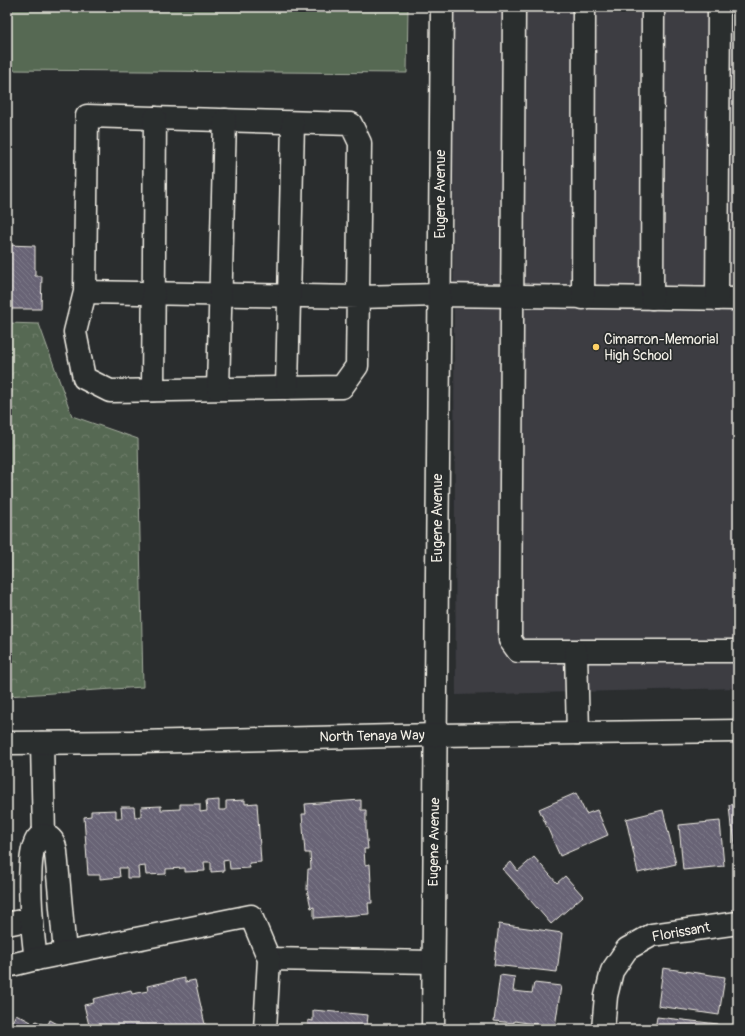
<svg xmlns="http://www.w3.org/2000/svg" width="745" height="1036" viewBox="0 0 745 1036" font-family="Pangolin,sans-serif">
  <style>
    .built { fill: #3d3d43 }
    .park { fill: url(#park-crowns); stroke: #a5ad9e }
    .garden { fill: #566953; stroke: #a5ad9e }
    .building { fill: url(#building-back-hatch); stroke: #f4f1e8 }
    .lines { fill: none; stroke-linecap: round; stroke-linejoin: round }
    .minor-casing { stroke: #f4f1e8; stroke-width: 25 }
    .major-casing { stroke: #f4f1e8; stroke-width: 25 }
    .minor { stroke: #2a2d2e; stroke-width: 22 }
    .major { stroke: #2a2d2e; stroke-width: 22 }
    .poi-dot { fill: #ffd166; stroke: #2a2d2e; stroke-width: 1.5 }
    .labels { text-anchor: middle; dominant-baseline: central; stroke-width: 3.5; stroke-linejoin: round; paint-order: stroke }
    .street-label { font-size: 14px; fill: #f4f1e8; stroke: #2a2d2e }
    .poi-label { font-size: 14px; fill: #f4f1e8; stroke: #2a2d2e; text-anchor: start }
  </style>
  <defs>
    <pattern id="park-crowns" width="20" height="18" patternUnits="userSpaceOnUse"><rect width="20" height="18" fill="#566953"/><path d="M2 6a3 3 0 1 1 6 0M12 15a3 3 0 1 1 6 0" fill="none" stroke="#6f7f6c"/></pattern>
    <pattern id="building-back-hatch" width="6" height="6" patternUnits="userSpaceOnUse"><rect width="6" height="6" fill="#686375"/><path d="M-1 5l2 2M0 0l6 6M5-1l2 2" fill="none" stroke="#7e7a89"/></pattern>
  </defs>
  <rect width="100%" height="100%" fill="#2a2d2e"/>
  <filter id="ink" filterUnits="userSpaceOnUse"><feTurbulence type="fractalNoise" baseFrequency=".025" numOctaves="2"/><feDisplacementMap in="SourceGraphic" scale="8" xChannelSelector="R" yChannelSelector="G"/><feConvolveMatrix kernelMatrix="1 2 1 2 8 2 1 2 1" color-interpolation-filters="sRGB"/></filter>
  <g filter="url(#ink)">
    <polygon class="built" points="452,7 738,7 738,688 456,695"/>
    <polygon class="park" points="7,323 39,324 72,416 138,439 143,687 7,696"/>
    <polygon class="garden" points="7,7 408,7 407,73 7,70"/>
    <g class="building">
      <polygon points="7,245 35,246 35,276 42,276 41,309 7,309"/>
      <polygon points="576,793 586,814 597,810 608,835 560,856 539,809"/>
      <polygon points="219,800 219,810 226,810 226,801 245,800 245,804 257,803 261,862 249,863 250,868 230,869 229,860 223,861 224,871 211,872 211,862 204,862 205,871 185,872 185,868 166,869 166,874 146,875 145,866 138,867 139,878 127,878 127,868 119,868 120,877 100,879 100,875 88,875 84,817 91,816 91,811 116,810 116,818 122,818 121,807 134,807 135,817 141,816 141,807 161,806 161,810 180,809 180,804 200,804 200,812 207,811 206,801"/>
      <polygon points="361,800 361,810 366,810 366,830 368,849 364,849 365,865 370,864 372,903 368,903 369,914 314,918 314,907 311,908 307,889 308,869 311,869 310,853 305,853 302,814 306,814 305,804"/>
      <polygon points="738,804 738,863 737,863 733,827 731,827 729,805"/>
      <polygon points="663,810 676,864 638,873 626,819"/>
      <polygon points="720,821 724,866 683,870 679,825"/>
      <polygon points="534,857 557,883 565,876 583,896 551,924 503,869 511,862 518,871"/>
      <polygon points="499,924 562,933 557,972 494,965"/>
      <polygon points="663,968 725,977 719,1015 658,1006"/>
      <polygon points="500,975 515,977 513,991 532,993 534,983 561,986 555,1027 514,1021 514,1023 494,1021"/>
      <polygon points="185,978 185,982 195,980 206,1029 90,1029 84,1005 94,1003 93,999 131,990 132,994 148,991 147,986"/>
      <polygon points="313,1010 368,1015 367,1025 371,1025 370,1029 307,1029 308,1020 313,1021"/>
      <polygon points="16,1014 31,1022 28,1029 9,1029"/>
      <polygon points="657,1017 718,1024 718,1029 655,1029"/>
      <polygon points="50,1020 61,1026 68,1029 46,1029"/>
      <polygon points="36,1021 46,1026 45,1029 32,1029"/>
    </g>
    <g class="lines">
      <g class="minor-casing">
        <g id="minor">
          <polyline points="514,7 510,640 518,651 738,651"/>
          <polyline points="85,292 87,116 351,124 360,143 357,366 342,387 110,391 84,378 75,332 85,292 358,297 439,295 738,299"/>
          <polyline points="583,298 584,7"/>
          <polyline points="652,298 653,7"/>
          <polyline points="717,299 719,7"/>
          <polyline points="287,388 293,123"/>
          <polyline points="218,389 225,120"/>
          <polyline points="153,390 155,118"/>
          <polyline points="576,652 578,733"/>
          <polyline points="42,743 44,836"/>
          <polyline points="7,924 31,919"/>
          <path d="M36,959C34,947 18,815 50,838C54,841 55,847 56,852L65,953"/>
          <polyline points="269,959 433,962"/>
          <polyline points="7,966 36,959 251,916 269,959 265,1029"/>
          <polyline points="433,1029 442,7"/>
          <polyline points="603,1029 606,996 612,971 627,949 652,935 738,923"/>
        </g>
      </g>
      <g class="major-casing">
        <polyline id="major" points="7,743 139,742 436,735 738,731"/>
      </g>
      <use href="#minor" class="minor"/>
      <use href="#major" class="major"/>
    </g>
  </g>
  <circle class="poi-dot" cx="596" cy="347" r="4"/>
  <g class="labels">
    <g class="street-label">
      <text transform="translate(440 194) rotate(-90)">Eugene Avenue</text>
      <text transform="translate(437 518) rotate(-90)">Eugene Avenue</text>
      <text transform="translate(372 736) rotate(-1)">North Tenaya Way</text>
      <text transform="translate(434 842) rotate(-89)">Eugene Avenue</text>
      <text transform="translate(681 932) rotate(-10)">Florissant</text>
    </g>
    <g class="poi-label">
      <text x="604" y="339">Cimarron-Memorial<tspan x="604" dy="16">High School</tspan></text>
    </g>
  </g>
  <rect width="745" height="1036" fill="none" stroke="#2a2d2e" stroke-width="24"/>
  <rect x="12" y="12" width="721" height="1012" fill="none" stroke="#f4f1e8" stroke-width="1.5" filter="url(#ink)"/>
</svg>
